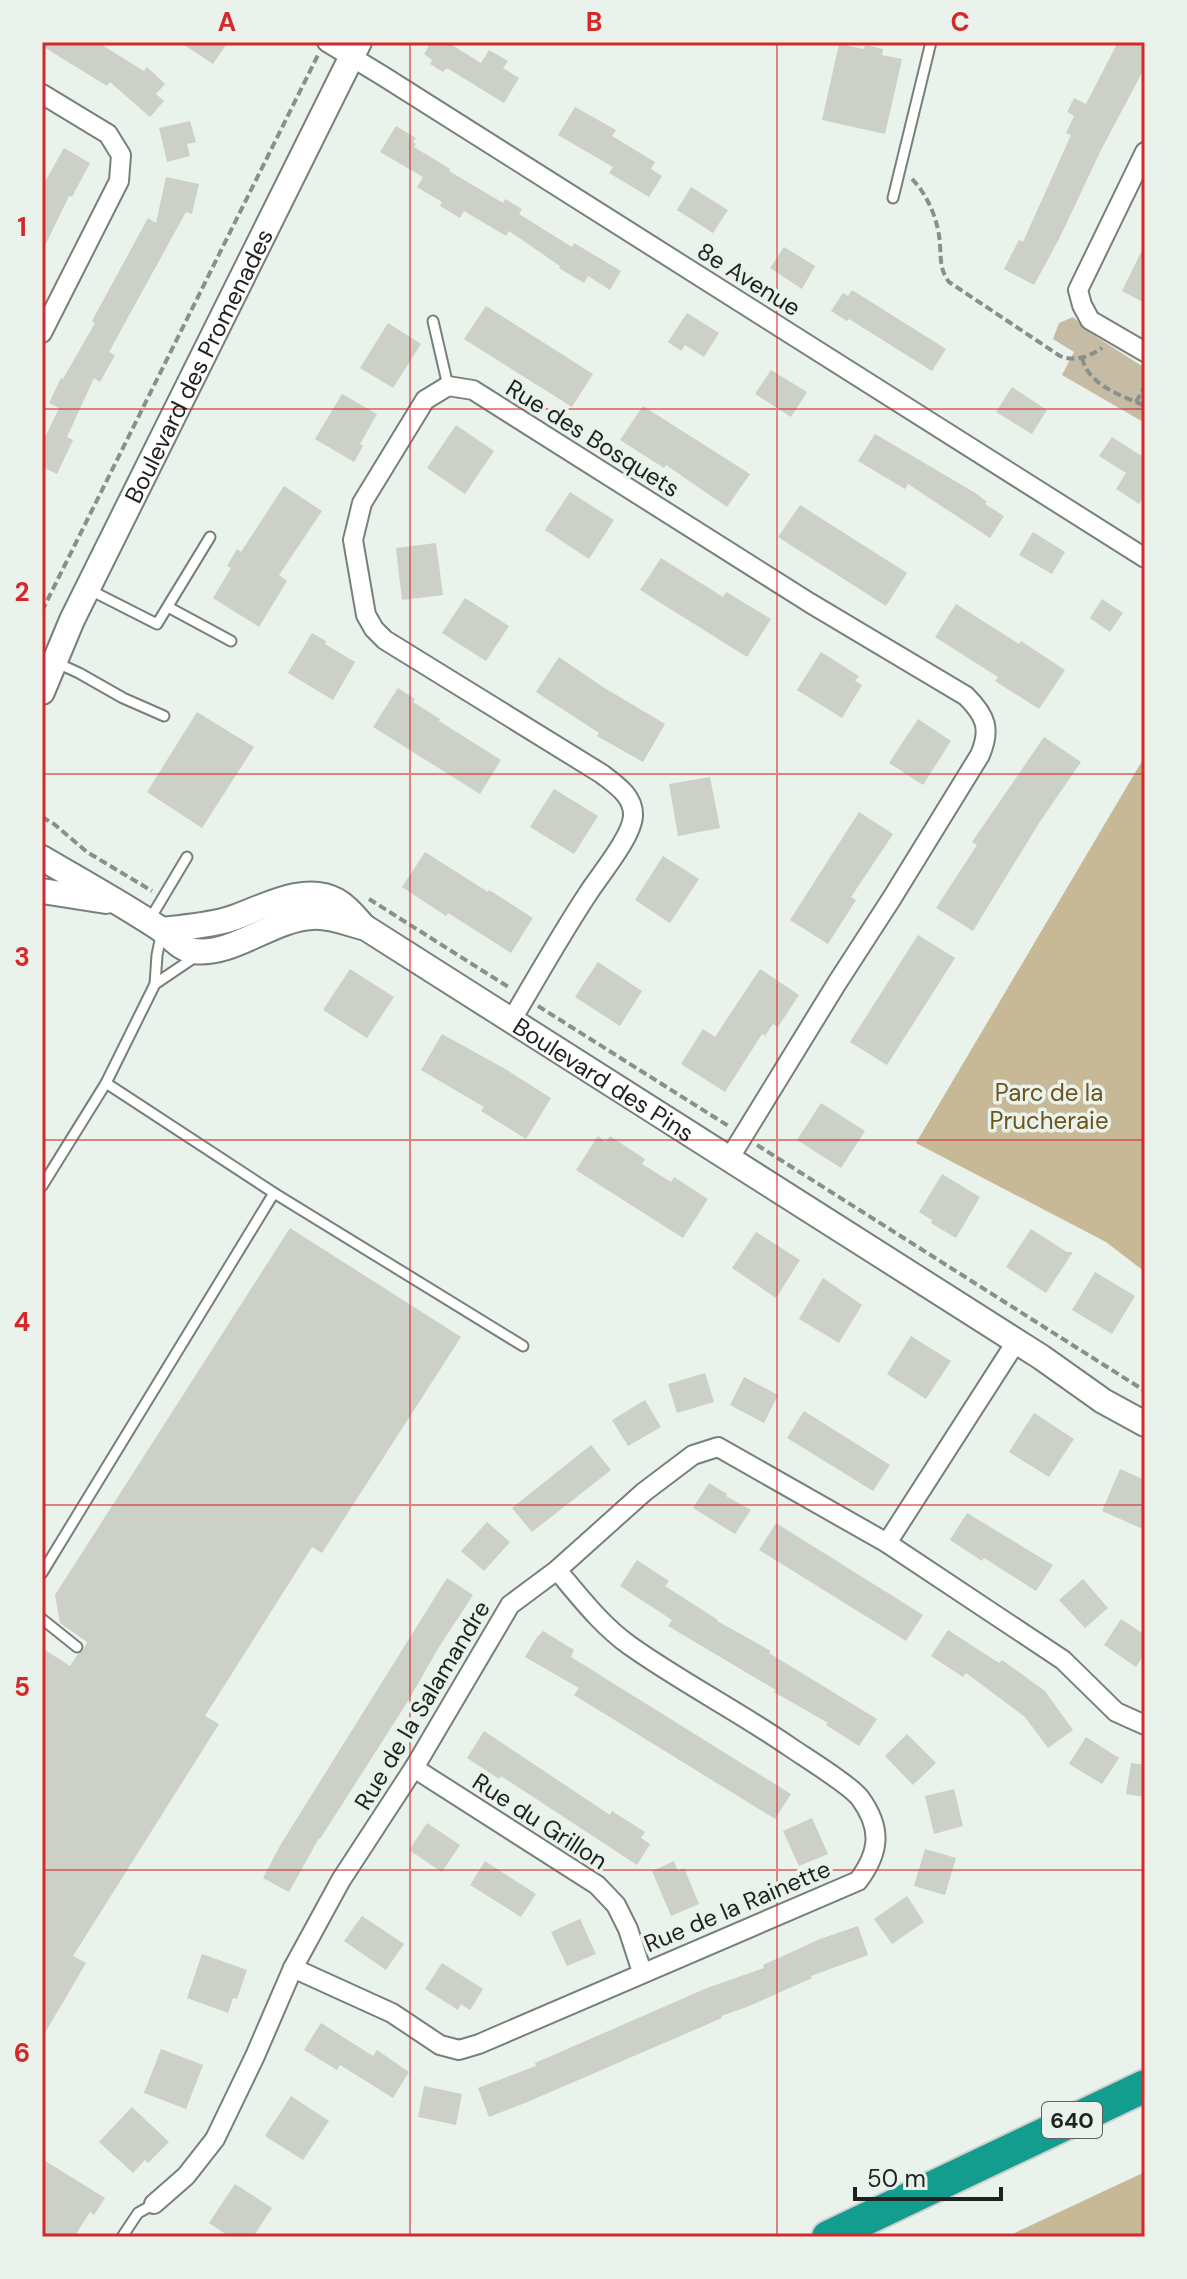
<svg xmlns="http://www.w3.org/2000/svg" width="1187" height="2279" viewBox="0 0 1187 2279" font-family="'DM Sans',sans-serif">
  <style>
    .green { fill: #c6bca6 }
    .forest { fill: #c7b896 }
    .building { fill: #cdd0c6 }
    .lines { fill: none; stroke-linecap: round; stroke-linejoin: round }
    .lane-casing { stroke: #78807a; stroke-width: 13 }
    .street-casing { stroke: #78807a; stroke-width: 22 }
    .secondary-casing { stroke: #78807a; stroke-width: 28 }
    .highway-casing { stroke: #cecfce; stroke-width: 36 }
    .path { stroke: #89908b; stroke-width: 4; stroke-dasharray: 8 4; stroke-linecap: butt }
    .lane { stroke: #fff; stroke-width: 9 }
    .street { stroke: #fff; stroke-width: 18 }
    .secondary { stroke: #fff; stroke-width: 24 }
    .highway { stroke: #139d8f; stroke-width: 32 }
    .grid { fill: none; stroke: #d62828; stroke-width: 2; stroke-opacity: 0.55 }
    .labels { text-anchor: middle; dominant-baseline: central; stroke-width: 7; stroke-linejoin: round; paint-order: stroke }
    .shield { fill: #e9f2eb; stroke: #5c615d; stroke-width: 2 }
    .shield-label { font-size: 22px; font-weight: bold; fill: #1f2320 }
    .street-label { font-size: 24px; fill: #1f2320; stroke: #e9f2eb }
    .park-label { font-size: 24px; fill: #6b551c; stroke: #e9f2eb }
    .neatline { fill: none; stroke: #d62828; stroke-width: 3 }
    .grid-label { font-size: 26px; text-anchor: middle; font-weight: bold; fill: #d62828 }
  </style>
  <rect width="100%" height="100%" fill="#e9f2eb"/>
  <polygon class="green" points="1073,317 1092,334 1145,368 1145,423 1062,375 1074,352 1053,339 1059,323"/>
  <g class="forest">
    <polygon points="1145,756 1145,1272 1106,1242 916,1143"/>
    <polygon points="1145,2172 1145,2237 1006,2237"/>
  </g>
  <g class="building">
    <polygon points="42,42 97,42 144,71 147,67 165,84 156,94 164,101 150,117 110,82 107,86 42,46"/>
    <polygon points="180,42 228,42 213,64"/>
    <polygon points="431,42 447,42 481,63 489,50 508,61 503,68 519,78 504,103 447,68 443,72 430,64 432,60 424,54"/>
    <polygon points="1118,42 1145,42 1145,67 1101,150 1060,237 1034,285 1004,269 1019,240 1023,242 1071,135 1066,133 1074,116 1067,112 1074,98 1086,104"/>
    <polygon points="839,44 864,49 865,45 883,49 882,55 902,59 885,134 822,120"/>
    <polygon points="575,107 616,130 612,136 655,162 651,169 662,176 649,197 609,173 613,167 558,135"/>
    <polygon points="190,121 196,142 187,144 190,156 167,162 159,128"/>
    <polygon points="396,126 416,138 413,142 416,144 414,147 450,169 449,171 503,203 505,199 522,209 519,214 572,247 574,243 621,271 610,290 588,276 584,283 559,268 560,266 509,231 506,236 464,211 460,218 440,206 442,202 417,187 423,177 380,152"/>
    <polygon points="64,148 90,163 72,197 69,196 42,252 42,187"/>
    <polygon points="166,177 199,184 192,214 186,212 154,270 109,352 115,355 100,382 94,378 67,437 73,440 57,474 42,467 42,444 59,408 49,403 61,378 63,379 95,323 92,321 148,218 156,223"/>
    <polygon points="691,187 728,210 713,233 677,210"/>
    <polygon points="1145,244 1145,303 1122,291"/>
    <polygon points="784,247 815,266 802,289 770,268"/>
    <polygon points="852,290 946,349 932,371 849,319 847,321 831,311 843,293 848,296"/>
    <polygon points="486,306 593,374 572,407 464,339"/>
    <polygon points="687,313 719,333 704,357 685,345 681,351 668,342"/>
    <polygon points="388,323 421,344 393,388 360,368"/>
    <polygon points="771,370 807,392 791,417 755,394"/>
    <polygon points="1012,387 1047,410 1032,434 996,412"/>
    <polygon points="342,394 377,414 360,444 363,446 354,462 315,439"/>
    <polygon points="643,406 750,474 727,507 666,465 664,468 620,440"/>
    <polygon points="456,425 494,451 465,494 427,468"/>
    <polygon points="875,434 977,494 987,502 985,504 1004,516 990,538 908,484 905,489 858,461"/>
    <polygon points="1112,437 1145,458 1145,495 1139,504 1116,489 1126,473 1099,456"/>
    <polygon points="284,486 322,511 279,575 287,581 259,627 213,598 231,568 227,566 237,549 241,552"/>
    <polygon points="570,492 614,520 589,559 545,530"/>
    <polygon points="800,505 907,573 886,606 778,537"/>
    <polygon points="1033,532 1065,552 1052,574 1019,555"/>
    <polygon points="436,543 443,595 402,600 396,548"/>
    <polygon points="661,558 723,597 726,592 771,619 747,657 640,590"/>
    <polygon points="465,598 509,626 486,661 442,633"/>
    <polygon points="1102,599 1123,613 1110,632 1090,618"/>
    <polygon points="956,604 1019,644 1021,641 1065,670 1039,709 995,681 998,677 935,637"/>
    <polygon points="312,633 326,641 325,644 355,662 333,700 288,673"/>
    <polygon points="821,652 859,676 855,681 862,685 842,718 797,690"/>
    <polygon points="559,657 603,687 665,724 643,762 597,736 599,733 536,692"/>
    <polygon points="398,688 415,699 413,702 440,719 439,721 501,760 480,794 373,727"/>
    <polygon points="197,712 254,747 202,828 147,792"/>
    <polygon points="918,719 951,741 923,785 889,763"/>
    <polygon points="1044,737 1081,762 1039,823 973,931 936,908 977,845 972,842"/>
    <polygon points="710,777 720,828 678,836 669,784"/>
    <polygon points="554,789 598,816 574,854 530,827"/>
    <polygon points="859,812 893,834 851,897 856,900 828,944 790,920"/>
    <polygon points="425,852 488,892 489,890 533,918 511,953 448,913 446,916 402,887"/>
    <polygon points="663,856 699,879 670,923 635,900"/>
    <polygon points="918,935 955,958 887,1065 850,1042"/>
    <polygon points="598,962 642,991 620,1026 575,997"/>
    <polygon points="350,969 394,997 367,1038 323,1010"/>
    <polygon points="760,969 799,995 778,1027 773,1024 765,1036 762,1034 725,1092 681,1064 703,1029 715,1037"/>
    <polygon points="442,1034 507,1070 551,1098 526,1139 481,1111 484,1107 421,1070"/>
    <polygon points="821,1103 865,1131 841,1168 797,1140"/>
    <polygon points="598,1136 606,1142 610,1136 645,1159 642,1164 671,1182 674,1177 708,1199 683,1238 576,1170"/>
    <polygon points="942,1174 980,1197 956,1238 931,1223 932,1220 919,1212"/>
    <polygon points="290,1228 461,1337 322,1553 312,1547 205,1716 219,1724 73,1956 86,1963 42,2038 42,1648 70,1666 78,1654 83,1651 87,1642 60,1623 55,1595"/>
    <polygon points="1031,1229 1067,1252 1073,1252 1046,1293 1006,1267"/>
    <polygon points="756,1232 800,1260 776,1298 732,1268"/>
    <polygon points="1095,1272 1135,1296 1112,1334 1072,1310"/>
    <polygon points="823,1278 862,1305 839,1343 799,1319"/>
    <polygon points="911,1336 951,1361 926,1399 887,1374"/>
    <polygon points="705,1373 714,1402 677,1413 668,1384"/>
    <polygon points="744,1377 778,1395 764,1423 730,1405"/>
    <polygon points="645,1400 661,1427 628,1446 612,1420"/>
    <polygon points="804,1411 890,1465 873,1491 787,1438"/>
    <polygon points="1034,1413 1074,1439 1049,1477 1009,1452"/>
    <polygon points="591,1445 611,1470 532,1532 512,1508"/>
    <polygon points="1120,1469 1145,1480 1145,1530 1102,1511"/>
    <polygon points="709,1483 727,1494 726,1496 751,1510 735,1534 693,1508"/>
    <polygon points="967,1513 1053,1565 1036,1591 984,1558 982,1561 950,1540"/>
    <polygon points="487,1522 510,1542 484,1571 461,1551"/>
    <polygon points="776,1523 923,1615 906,1641 759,1550"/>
    <polygon points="637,1560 669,1581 665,1586 718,1620 717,1621 771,1651 769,1653 877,1719 859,1746 826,1725 828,1723 774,1692 776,1690 668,1626 672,1620 620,1586"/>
    <polygon points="447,1578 473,1595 439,1647 408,1701 320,1839 319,1838 289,1892 263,1878 281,1844"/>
    <polygon points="1083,1579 1108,1608 1085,1628 1059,1600"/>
    <polygon points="1121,1619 1145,1635 1145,1653 1136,1667 1104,1645"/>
    <polygon points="948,1630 999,1663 1002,1660 1045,1691 1073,1730 1048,1748 1025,1717 966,1673 963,1677 931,1656"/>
    <polygon points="543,1631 574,1650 571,1657 791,1794 775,1819 574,1695 579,1688 525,1657 537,1637"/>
    <polygon points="484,1731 610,1815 612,1811 645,1832 641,1838 650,1844 637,1865 501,1776 499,1779 467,1758"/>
    <polygon points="907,1734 936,1763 913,1785 885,1756"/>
    <polygon points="1086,1737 1119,1758 1102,1784 1069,1764"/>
    <polygon points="1131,1763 1145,1765 1145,1797 1126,1794"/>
    <polygon points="954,1789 963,1826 934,1834 925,1796"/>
    <polygon points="812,1818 828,1854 799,1866 783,1831"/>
    <polygon points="427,1823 460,1845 442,1872 409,1850"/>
    <polygon points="925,1849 956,1858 945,1895 914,1886"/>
    <polygon points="485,1861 536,1894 521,1917 470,1885"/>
    <polygon points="674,1861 678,1871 684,1868 699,1904 671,1916 652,1871"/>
    <polygon points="907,1896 924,1922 892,1944 874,1919"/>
    <polygon points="362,1916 404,1944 386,1970 344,1941"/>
    <polygon points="580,1919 596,1954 567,1966 551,1932"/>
    <polygon points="858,1926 868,1955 811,1976 812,1978 747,2007 721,2016 722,2018 525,2103 489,2117 478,2088 536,2066 535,2063 707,1988 764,1968 763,1965 820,1939"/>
    <polygon points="202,1954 247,1970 237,1999 233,1998 228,2013 187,1998"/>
    <polygon points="442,1963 483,1989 470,2010 461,2004 458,2010 425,1989"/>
    <polygon points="321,2023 373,2056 377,2050 409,2072 393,2098 340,2065 337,2070 304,2050"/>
    <polygon points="161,2049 203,2065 186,2109 144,2093"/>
    <polygon points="424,2086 462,2094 456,2125 418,2117"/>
    <polygon points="291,2096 329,2121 303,2160 265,2136"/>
    <polygon points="132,2107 169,2142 148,2163 145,2160 133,2173 99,2142"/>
    <polygon points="42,2159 105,2198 94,2215 90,2212 74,2237 42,2237"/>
    <polygon points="235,2184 272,2208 253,2237 230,2237 209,2223"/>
  </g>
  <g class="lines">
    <g class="lane-casing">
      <g id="lane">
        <polyline points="893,198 931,42"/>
        <polyline points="433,321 448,386"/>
        <polyline points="90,590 157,624 210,537"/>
        <polyline points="168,607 231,641"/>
        <polyline points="57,663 79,673 123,698 164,716"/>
        <polyline points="150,919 187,857"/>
        <polyline points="155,984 195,957"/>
        <polyline points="106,1083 274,1193 523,1346"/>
        <polyline points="42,1186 106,1083 155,984 157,955 162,931"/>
        <polyline points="42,1573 274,1193"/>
        <polyline points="42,1619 77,1647"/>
        <polyline points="122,2237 138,2213 154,2204"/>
      </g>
    </g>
    <g class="street-casing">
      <g id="street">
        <polyline points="327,42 383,76 1145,558"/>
        <polyline points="42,94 108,134 121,155 119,181 42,333"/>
        <polyline points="1145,152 1078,290 1082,305 1090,320 1145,352"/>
        <path d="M511,1021C536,979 560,936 587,895C599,876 632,837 633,816C634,796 616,785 602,774L385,640L374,629L366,615L353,540L362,503L425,400L448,386L473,390L810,603L966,696C986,716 991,729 980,755L892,898L837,983L729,1159"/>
        <polyline points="887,1543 1016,1342"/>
        <polyline points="414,1768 597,1885 616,1905 628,1929 642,1972"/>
        <path d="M293,1968L392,2013L440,2045L459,2050L479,2044L858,1881C880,1852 882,1828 860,1798C850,1785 806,1758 790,1747C738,1711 681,1682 629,1645C601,1625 579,1596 557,1570"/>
        <polyline points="154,2204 186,2176 215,2139 255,2056 293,1968 341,1880 414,1768 510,1605 557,1570 644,1492 693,1455 718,1447 887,1543 1063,1660 1116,1712 1145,1725"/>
      </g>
    </g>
    <g class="secondary-casing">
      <g id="secondary">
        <path id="s1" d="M42,692L72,620L359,42"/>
        <path id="s2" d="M42,858C81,881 121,903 159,928C171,936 179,949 194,951C233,956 272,919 312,917C329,915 349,924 366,928L1041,1357L1103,1401L1145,1424"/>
        <polyline points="42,891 106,901"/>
        <path d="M162,930C185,927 207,926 230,919C261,909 304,882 337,901C348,907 356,918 364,927"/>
      </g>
    </g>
    <g class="highway-casing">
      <polyline id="highway" points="828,2237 1145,2086"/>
    </g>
    <g class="path">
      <path d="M912,179C928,195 939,222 940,245C941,260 940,270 949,282L1060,356C1075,362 1089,357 1102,348"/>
      <path d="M1082,358C1089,386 1121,395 1145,406"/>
      <polyline points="1136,402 1145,386"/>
      <polyline points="42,611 318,55"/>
      <polyline points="42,817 54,824 87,852 152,891"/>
      <polyline points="369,899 510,988"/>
      <polyline points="538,1006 730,1127"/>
      <polyline points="757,1145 1145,1391"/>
    </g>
    <use href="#lane" class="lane"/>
    <use href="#street" class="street"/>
    <use href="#secondary" class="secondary"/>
    <use href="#highway" class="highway"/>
  </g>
  <path class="grid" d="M410,42V2237M777,42V2237M42,409H1145M42,774H1145M42,1140H1145M42,1505H1145M42,1870H1145"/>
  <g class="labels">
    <rect class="shield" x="1042" y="2102" width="60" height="36" rx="6"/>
    <g class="shield-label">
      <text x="1072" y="2120">640</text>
    </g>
    <g class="street-label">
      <text transform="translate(749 279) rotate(32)">8e Avenue</text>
      <text stroke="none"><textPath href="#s1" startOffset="362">Boulevard des Promenades</textPath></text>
      <text transform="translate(593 438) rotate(32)">Rue des Bosquets</text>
      <text stroke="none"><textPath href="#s2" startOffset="640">Boulevard des Pins</textPath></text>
      <text transform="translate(422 1705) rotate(-59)">Rue de la Salamandre</text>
      <text transform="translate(540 1821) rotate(33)">Rue du Grillon</text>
      <text transform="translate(737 1906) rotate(-23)">Rue de la Rainette</text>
    </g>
    <g class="park-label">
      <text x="1049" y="1092">Parc de la<tspan x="1049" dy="28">Prucheraie</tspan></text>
    </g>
  </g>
  <rect width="1187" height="2279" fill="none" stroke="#e9f2eb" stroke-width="88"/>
  <path d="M855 2187v12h146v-12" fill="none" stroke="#1f2320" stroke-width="4"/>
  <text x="867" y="2187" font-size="24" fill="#1f2320" stroke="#e9f2eb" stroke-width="6" paint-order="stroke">50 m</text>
  <rect x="44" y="44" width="1099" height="2191" class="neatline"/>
  <g class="grid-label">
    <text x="227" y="31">A</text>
    <text x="594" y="31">B</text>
    <text x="960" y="31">C</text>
    <text x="22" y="236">1</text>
    <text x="22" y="601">2</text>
    <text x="22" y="966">3</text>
    <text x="22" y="1331">4</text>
    <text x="22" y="1696">5</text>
    <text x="22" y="2062">6</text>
  </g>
</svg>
